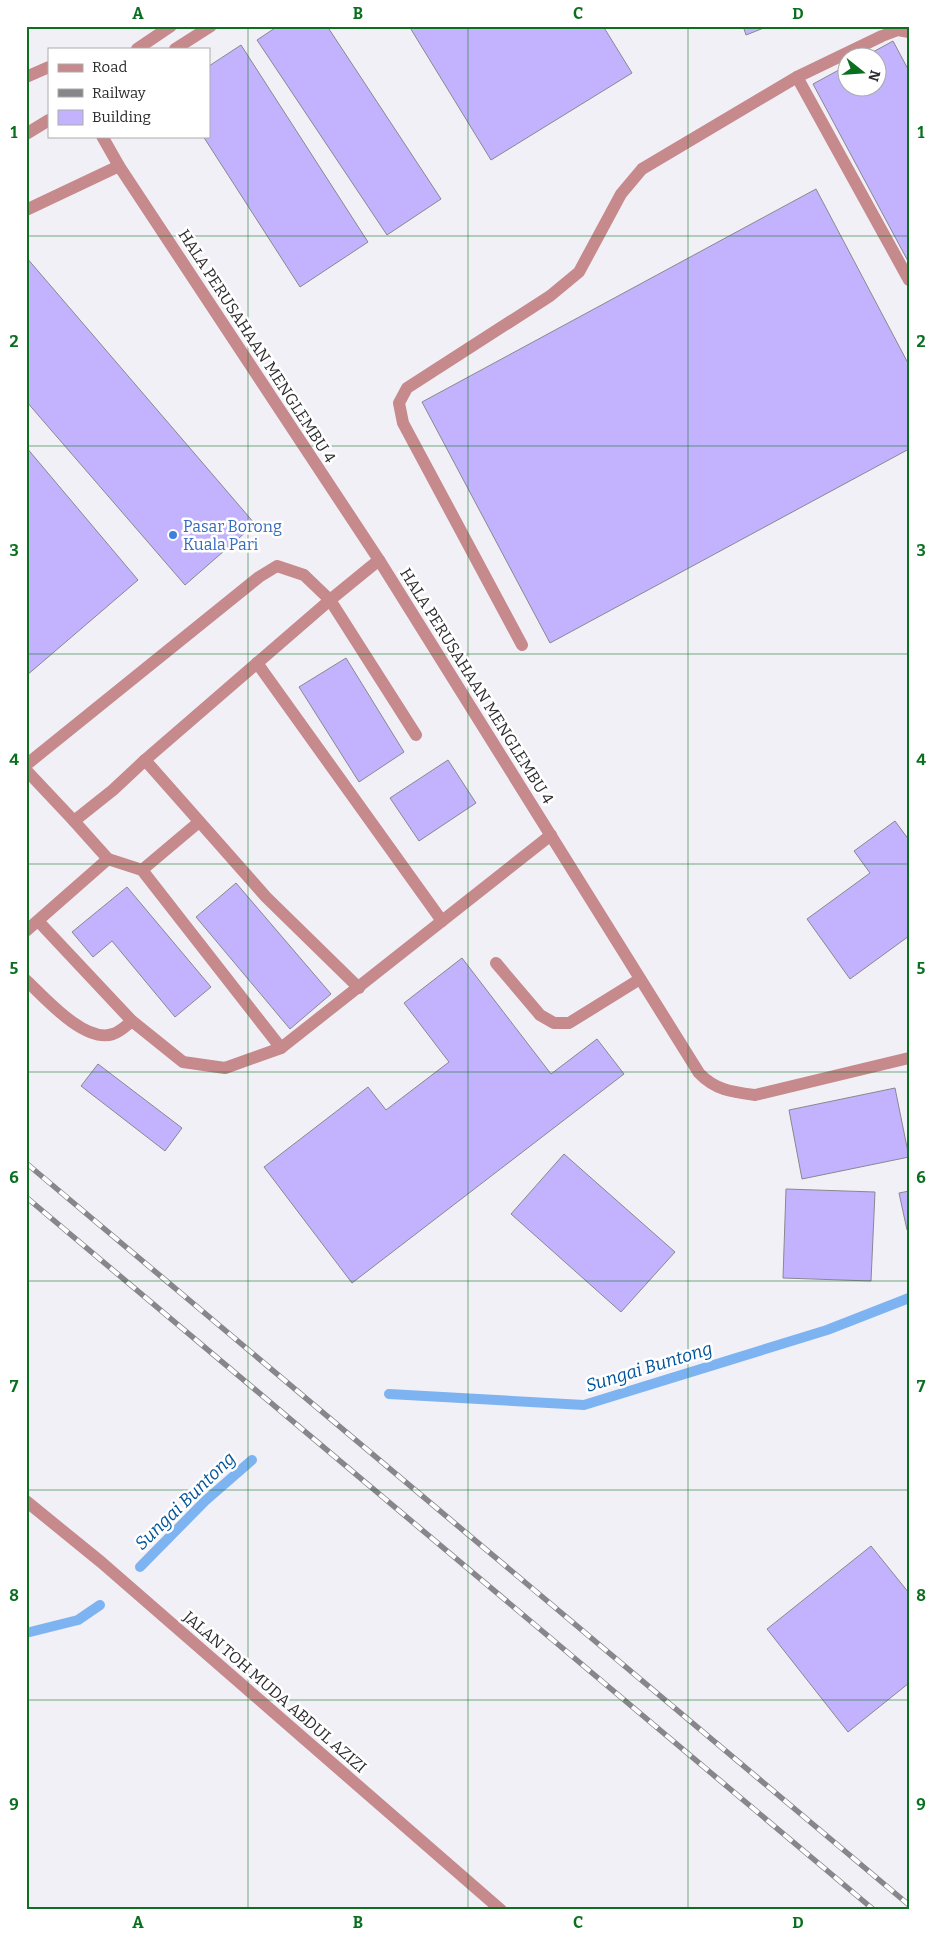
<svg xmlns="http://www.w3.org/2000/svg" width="935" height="1936" viewBox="0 0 935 1936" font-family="Bitter,serif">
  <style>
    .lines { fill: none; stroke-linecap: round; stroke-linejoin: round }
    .stream { stroke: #7eb3f1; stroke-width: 10 }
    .building { fill: #c3b3fe; stroke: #89888f }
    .service { stroke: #c6898c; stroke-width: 12 }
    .minor { stroke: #c6898c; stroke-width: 12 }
    .tertiary { stroke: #c6898c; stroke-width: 12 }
    .rail-casing { stroke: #87868b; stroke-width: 5.5 }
    .rail { stroke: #fff; stroke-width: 4; stroke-dasharray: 11; stroke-linecap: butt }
    .grid { fill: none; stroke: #0a701f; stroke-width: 1; stroke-opacity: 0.55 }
    .shop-dot { fill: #3f7fe0; stroke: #fff; stroke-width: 2 }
    .labels { text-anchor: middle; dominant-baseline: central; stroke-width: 5; stroke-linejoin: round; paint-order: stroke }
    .street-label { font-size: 16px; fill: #2c2c2e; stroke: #fff }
    .shop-label { font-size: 16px; fill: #366cbe; stroke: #fff; text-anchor: start }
    .water-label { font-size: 18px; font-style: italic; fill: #00549c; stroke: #fff }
    .neatline { fill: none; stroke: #0a701f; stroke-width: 2 }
    .grid-label { font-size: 16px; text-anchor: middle; font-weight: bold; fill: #0a701f }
  </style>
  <rect width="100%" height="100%" fill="#f1f0f7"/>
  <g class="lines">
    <g class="stream">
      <polyline points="389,1394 584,1405 827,1330 909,1298"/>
      <polyline points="140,1567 205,1501 252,1460"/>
      <polyline points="26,1633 78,1620 100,1605"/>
    </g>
  </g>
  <g class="building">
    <polygon points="278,26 327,26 441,199 387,235 257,40"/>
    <polygon points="409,26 603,26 632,73 491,160"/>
    <polygon points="743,26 769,26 746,35"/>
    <polygon points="893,41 909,71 909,263 813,84 848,65 848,88 878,88 878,58 862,58"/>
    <polygon points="241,45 368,242 300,287 203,136 209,136 209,66"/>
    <polygon points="816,189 909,365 909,449 550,643 422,402"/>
    <polygon points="26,257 255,524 185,585 26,401"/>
    <polygon points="26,447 138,580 26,676"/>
    <polygon points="346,658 404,752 359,782 299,687"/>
    <polygon points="448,760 476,803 419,841 390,798"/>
    <polygon points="895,821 909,840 909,936 850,979 807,919 870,873 854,851"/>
    <polygon points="236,883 331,994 290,1029 196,917"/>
    <polygon points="127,887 211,987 175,1017 112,941 93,957 72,932"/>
    <polygon points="462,958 551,1074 597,1039 624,1074 352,1283 264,1167 368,1087 386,1110 449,1062 404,1003"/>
    <polygon points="98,1064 182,1128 165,1151 81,1086"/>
    <polygon points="895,1088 909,1157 802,1179 789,1110"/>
    <polygon points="564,1154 675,1252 621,1312 511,1214"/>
    <polygon points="786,1189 875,1192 871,1281 783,1278"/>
    <polygon points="909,1191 909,1230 907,1230 899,1193"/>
    <polygon points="871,1546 909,1593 909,1683 848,1732 767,1629"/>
  </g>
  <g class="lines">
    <g class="service">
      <polyline points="26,77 49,67"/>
      <polyline points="797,77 909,280"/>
      <polyline points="26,210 119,166"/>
      <polyline points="522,645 403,423 399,403 407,388 550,296 579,272 621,194 642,169 797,77 882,36 898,30 909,32"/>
      <polyline points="257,663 442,921"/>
      <polyline points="145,760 266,897 359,988"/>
      <polyline points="26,765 259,577 277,566 304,575 330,600 416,735"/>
      <polyline points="26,770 74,821 113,790 145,760 330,600 379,560"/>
      <polyline points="108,859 142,870 281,1048"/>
      <polyline points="142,870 199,822"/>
      <polyline points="39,922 132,1021 183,1062 225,1068 281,1048 551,835"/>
      <polyline points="26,931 108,859 74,821"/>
      <polyline points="496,963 540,1015 554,1023 569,1023 640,979"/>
      <path d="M26,980C44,997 85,1044 113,1034C120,1032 127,1025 132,1021"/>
    </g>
    <g class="minor">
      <path d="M102,136L119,166L379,560L699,1073C715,1090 732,1092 755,1095L909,1058"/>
      <polyline points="26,1501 101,1562 501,1910"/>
    </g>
    <g class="tertiary">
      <polyline points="137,49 171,26"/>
      <polyline points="175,49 211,26"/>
      <polyline points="26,134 49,120"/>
    </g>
    <g class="rail-casing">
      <g id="rail">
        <polyline points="26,1163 909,1905"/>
        <polyline points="26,1197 874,1910"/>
      </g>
    </g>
    <use href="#rail" class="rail"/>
  </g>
  <path class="grid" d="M248,26V1910M468,26V1910M688,26V1910M26,236H909M26,446H909M26,654H909M26,864H909M26,1072H909M26,1281H909M26,1490H909M26,1700H909"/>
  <circle class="shop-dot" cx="173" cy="535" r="5"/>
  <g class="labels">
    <g class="street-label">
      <text transform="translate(257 346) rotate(57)">HALA PERUSAHAAN MENGLEMBU 4</text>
      <text transform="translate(477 686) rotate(58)">HALA PERUSAHAAN MENGLEMBU 4</text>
      <text transform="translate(275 1692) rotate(41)">JALAN TOH MUDA ABDUL AZIZI</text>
    </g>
    <g class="shop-label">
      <text x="183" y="526">Pasar Borong<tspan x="183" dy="18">Kuala Pari</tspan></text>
    </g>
    <g class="water-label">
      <text transform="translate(649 1367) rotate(-17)">Sungai Buntong</text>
      <text transform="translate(185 1501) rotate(-44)">Sungai Buntong</text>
    </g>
  </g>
  <rect width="935" height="1936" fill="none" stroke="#ffffff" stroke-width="55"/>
  <rect x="48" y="48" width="162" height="90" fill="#ffffff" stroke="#ababab"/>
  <rect x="58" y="64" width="25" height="8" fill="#c6898c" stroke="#ababab"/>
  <text x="92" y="72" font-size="15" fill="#2c2c2e">Road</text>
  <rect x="58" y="89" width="25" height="8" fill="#87868b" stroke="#ababab"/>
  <text x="92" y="98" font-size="15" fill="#2c2c2e">Railway</text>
  <rect x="58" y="110" width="25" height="15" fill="#c3b3fe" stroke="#ababab"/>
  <text x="92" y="122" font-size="15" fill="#2c2c2e">Building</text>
  <g transform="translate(862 72) rotate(107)"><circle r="24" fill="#ffffff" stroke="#ababab"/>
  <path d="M0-4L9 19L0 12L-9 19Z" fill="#0a701f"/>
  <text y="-8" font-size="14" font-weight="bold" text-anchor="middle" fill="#2c2c2e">N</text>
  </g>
  <rect x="28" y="28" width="880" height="1880" class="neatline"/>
  <g class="grid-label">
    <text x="138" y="19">A</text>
    <text x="358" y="19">B</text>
    <text x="578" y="19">C</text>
    <text x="798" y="19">D</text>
    <text x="14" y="138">1</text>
    <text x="921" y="138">1</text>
    <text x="14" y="347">2</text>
    <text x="921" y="347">2</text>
    <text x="14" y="556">3</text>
    <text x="921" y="556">3</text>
    <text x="14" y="765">4</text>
    <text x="921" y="765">4</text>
    <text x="14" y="974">5</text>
    <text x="921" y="974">5</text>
    <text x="14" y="1183">6</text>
    <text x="921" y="1183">6</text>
    <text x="14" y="1392">7</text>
    <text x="921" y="1392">7</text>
    <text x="14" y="1601">8</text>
    <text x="921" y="1601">8</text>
    <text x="14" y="1810">9</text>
    <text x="921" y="1810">9</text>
    <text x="138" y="1928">A</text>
    <text x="358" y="1928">B</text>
    <text x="578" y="1928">C</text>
    <text x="798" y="1928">D</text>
  </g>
</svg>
